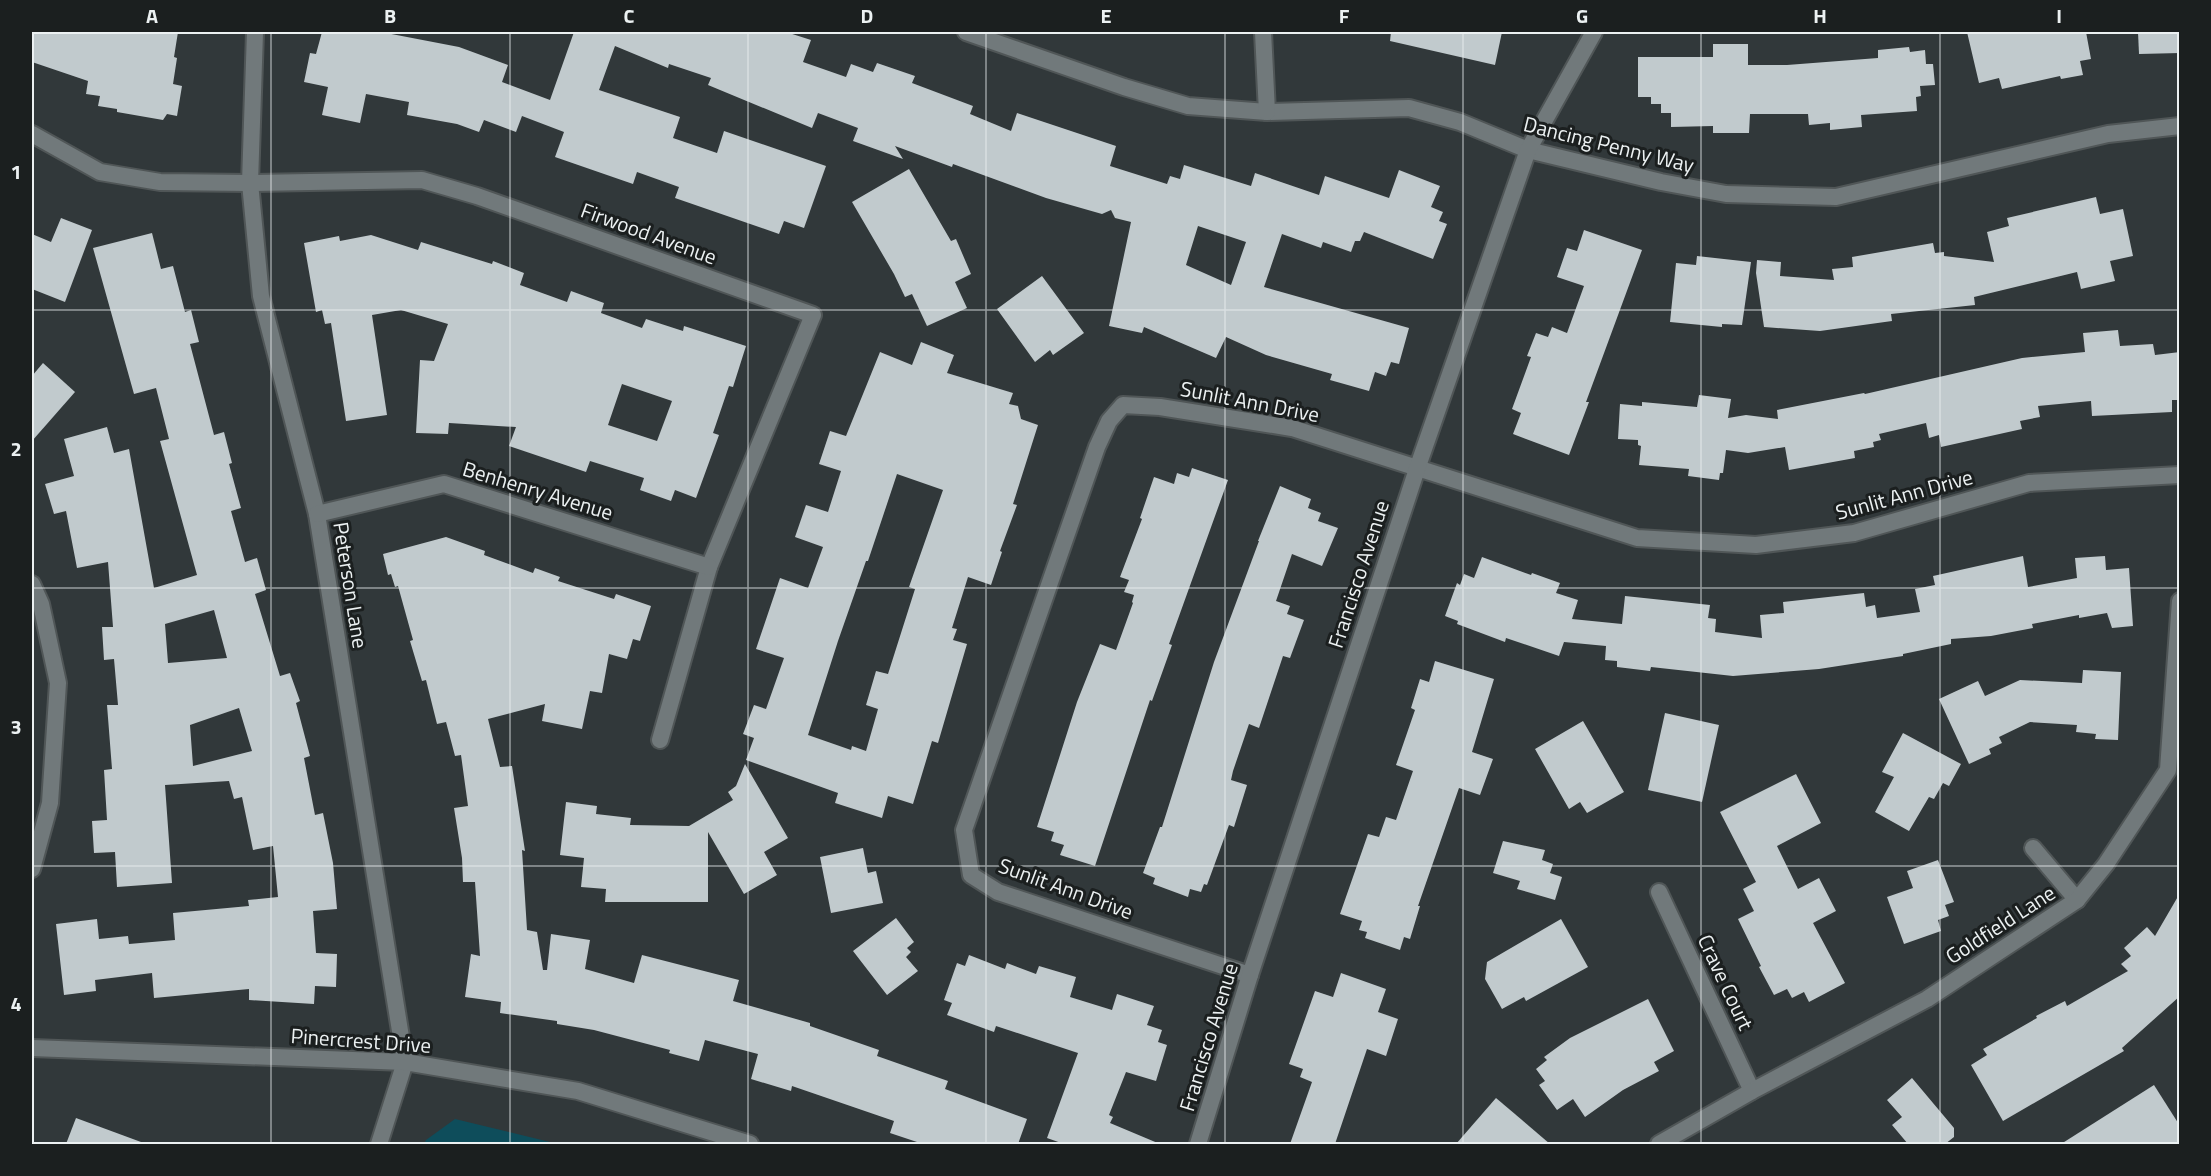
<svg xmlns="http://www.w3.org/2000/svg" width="2211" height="1176" viewBox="0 0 2211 1176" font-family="'Titillium Web',sans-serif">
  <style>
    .green { fill: #0e4d5b }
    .building { fill: #c1cacd; fill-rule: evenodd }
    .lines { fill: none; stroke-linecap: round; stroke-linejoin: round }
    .minor-casing { stroke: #505657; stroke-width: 20 }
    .minor { stroke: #71797b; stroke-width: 16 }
    .grid { fill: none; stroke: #ecf1f2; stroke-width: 1.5; stroke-opacity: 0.55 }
    .labels { text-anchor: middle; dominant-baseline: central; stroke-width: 6; stroke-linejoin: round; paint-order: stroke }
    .street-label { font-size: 21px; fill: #ecf1f2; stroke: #1b1f1f }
    .neatline { fill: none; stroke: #ecf1f2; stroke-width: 2 }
    .grid-label { font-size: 20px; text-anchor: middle; font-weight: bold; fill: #ecf1f2 }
  </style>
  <rect width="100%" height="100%" fill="#31383a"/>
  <polygon class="green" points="455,1119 558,1144 424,1144 426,1140"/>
  <g class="building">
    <polygon points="32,32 178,32 174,57 177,58 173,84 182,86 177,116 167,114 163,120 117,112 117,109 98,106 100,96 86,94 88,81 32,62"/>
    <path d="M322,32H381L459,47L508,65L502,82L550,100L574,32H786L811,40L803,62L846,77L851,64L873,72L877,63L915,76L912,83L973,106L970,114L1011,131L1017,113L1116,146L1110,166L1167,184L1170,176L1180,179L1184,165L1251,186L1255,173L1319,195L1325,176L1389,198L1399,170L1440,186L1431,207L1443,212L1439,221L1447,224L1433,259L1364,232L1360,241H1355L1351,252L1323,242L1321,248L1282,234L1264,287L1409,328L1399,364L1391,362L1386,376L1375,372L1369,391L1330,380L1332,374L1266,355L1226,337L1216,358L1144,327L1142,333L1109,326L1131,222L1115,218L1111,210L1102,214L1046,198L953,164L952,167L895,146L903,159L853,141L858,128L818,113L812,128L708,85L711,78L669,64L668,68L615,46L599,90L680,117L673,138L717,153L724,131L826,166L804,228L784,221L779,234L675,198L679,187L637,172L633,184L555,157L564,132L522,116L516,132L484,120L479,132L457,124L407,115L409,102L366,94L360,123L322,115L328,87L304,82L310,53L316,54ZM1198,226L1246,242L1231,285L1186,265Z"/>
    <polygon points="1391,32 1502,32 1495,65 1390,41"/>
    <polygon points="1967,32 2086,32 2091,59 2080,61 2083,75 2061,79 2060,76 2002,89 1999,78 1979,83"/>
    <polygon points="2138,32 2180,32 2180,53 2139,54"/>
    <polygon points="1713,44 1748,44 1748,65 1787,65 1878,58 1878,50 1909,47 1910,52 1925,50 1926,64 1933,64 1935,85 1920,86 1921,96 1916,97 1917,111 1861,115 1862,127 1830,130 1830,123 1809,125 1808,114 1750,114 1749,133 1713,133 1713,126 1671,127 1671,113 1661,113 1661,104 1651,104 1651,97 1638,97 1638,57 1713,57"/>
    <polygon points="909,169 951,241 956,239 971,274 955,282 967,308 927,326 912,294 905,297 894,274 852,202"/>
    <polygon points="2096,197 2100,214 2123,209 2133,256 2110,261 2115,281 2081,289 2077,272 1974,297 1975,305 1891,314 1892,321 1820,331 1764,327 1756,273 1757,260 1781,262 1780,276 1834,280 1832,269 1853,267 1852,257 1933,243 1935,253 1944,252 1944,256 1994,262 1987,232 2009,226 2007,218"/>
    <polygon points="61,218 92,230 65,302 32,289 32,234 51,242"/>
    <polygon points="1584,230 1642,250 1586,402 1589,402 1569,455 1513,434 1521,413 1512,409 1531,357 1527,356 1536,333 1548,337 1552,327 1567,333 1584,286 1557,277 1567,248 1577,251"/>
    <path d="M152,233L161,269L173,266L185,312L191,310L199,342L190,344L214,435L224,432L232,463L229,464L241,508L231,511L245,562L257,558L266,590L255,594L280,676L290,673L300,701L296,703L310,756L304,758L315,815L323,813L333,863L337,909L313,911L316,953L337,954L336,987L315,986L314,1004L249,1000V989L154,998L152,973L95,980L96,991L64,995L56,924L97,919L99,939L128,936L129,944L175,940L173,913L249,906L248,900L278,897L273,846L253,850L242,797L234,799L229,781L165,785L172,883L117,887L115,852L94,853L92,821L107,820L104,770L112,769L107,705H118L114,659L104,660L102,627H113L108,562L77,568L66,511L54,514L45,484L74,476L64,439L107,427L114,453L129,449L154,588L197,575L160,441L169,439L156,388L134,394L93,248ZM214,610L227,658L168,663L165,624ZM239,708L252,751L193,766L190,725Z"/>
    <path d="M371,235L418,250L421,242L492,264L493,261L524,273L520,285L567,302L571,291L604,303L601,313L642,328L646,319L683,331L684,326L746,346L733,387L729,386L713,433L719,435L696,498L675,490L671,501L640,490L644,478L590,461L586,472L509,446L516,427L449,423L448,434L416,433L420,360L434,361L448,324L401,310L372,315L387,415L346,421L331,323L325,324L322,310L316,312L304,243L339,236L340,241ZM622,384L672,401L657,441L608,425Z"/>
    <polygon points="1697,256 1751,262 1742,325 1722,324 1722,327 1670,322 1676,263 1696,265"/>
    <polygon points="1042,276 1084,333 1053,355 1050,350 1035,362 997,309"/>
    <polygon points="2118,330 2120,346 2153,344 2155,355 2180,352 2180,400 2172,400 2172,412 2092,416 2091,401 2038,406 2040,417 2020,421 2022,429 1941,447 1939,435 1929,438 1926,423 1879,434 1881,440 1873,442 1874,447 1854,451 1855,458 1789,470 1785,447 1748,453 1726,450 1723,473 1720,473 1719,480 1688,476 1689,469 1639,465 1641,446 1638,445 1638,440 1618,439 1620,404 1642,406 1642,402 1697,407 1699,395 1731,399 1728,418 1746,415 1778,419 1777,410 1864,393 1865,394 2022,358 2085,352 2083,333"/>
    <path d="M921,342L954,355L947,373L1013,393L1009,404L1018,406L1021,419L1038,425L1013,504L1017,505L1000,551L1002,552L991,585L968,577L952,628L957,629L953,640L967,644L938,743L932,741L913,804L888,796L882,818L835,803L838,793L746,760L754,738L743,734L754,705L766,709L784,658L756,649L780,578L808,588L823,547L795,537L806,505L828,512L841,471L819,464L830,431L846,436L880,352L912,365ZM897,474L943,490L909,587L915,589L888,674L876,671L866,705L878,709L866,751L852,746L851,750L808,735L838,641L866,561H868Z"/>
    <polygon points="43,363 75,392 32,441 32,376"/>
    <polygon points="1192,468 1228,480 1169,644 1172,645 1152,701 1150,700 1095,866 1060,855 1064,845 1051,841 1054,832 1037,827 1077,702 1100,644 1116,650 1133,603 1132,602 1134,595 1124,592 1129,580 1120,577 1142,519 1140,518 1154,477 1174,484 1177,473 1189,477"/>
    <polygon points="1280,486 1311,499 1308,508 1321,513 1318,521 1338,528 1322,566 1292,554 1276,601 1290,606 1287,614 1304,620 1290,658 1283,656 1259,728 1249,724 1233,771 1231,780 1247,785 1234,827 1229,825 1207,885 1204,884 1201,892 1190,889 1188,897 1153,884 1155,878 1143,873 1160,827 1162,827 1214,662 1259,541 1258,541"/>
    <polygon points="446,537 485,551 484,555 533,573 535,568 560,577 558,581 614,599 616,594 651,606 640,641 633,639 627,659 609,654 602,693 590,691 582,729 542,721 545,704 488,719 500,767 512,766 525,851 522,850 527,930 537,932 543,970 547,970 551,934 590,940 585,969 634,983 642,955 739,980 733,1001 810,1023 810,1026 879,1050 877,1056 948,1081 945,1089 1027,1119 1018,1144 923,1144 890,1133 894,1121 792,1086 791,1091 751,1079 758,1054 705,1040 699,1061 669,1053 670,1050 594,1030 557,1024 557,1021 500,1013 501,1002 465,997 471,954 480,956 475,882 463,882 462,858 454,808 468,806 461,755 455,756 446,722 437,724 426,680 422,681 410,641 413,640 398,586 395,587 391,574 388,575 383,554"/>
    <polygon points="2023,556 2028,587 2077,578 2075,558 2105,556 2106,570 2129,568 2133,626 2112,628 2107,613 2079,618 2079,615 2032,624 2033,628 1991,636 1951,639 1951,644 1903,654 1903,656 1819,669 1733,676 1651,667 1650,671 1617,667 1617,661 1605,660 1606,646 1564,642 1559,656 1506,638 1505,642 1457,624 1458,621 1445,616 1457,583 1460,585 1464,574 1474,578 1482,557 1531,575 1532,573 1560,583 1556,593 1578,600 1572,619 1622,624 1625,596 1710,605 1708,618 1716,619 1715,632 1762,638 1760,615 1784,613 1783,602 1864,593 1866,607 1875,605 1877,618 1920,612 1915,589 1935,585 1933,576"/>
    <polygon points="1435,661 1494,679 1472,752 1493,759 1480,795 1459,788 1418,906 1420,906 1410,939 1404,937 1400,950 1365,938 1367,932 1359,930 1362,921 1340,914 1368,834 1379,837 1386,817 1396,820 1413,771 1396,765 1415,710 1411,708 1420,679 1429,682"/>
    <polygon points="2083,670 2121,672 2118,740 2095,739 2096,734 2076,732 2077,725 2030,722 1999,737 2002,743 1989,749 1991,754 1969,764 1939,699 1978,681 1985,696 2020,680 2082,683"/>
    <polygon points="1665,713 1719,725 1702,802 1648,790"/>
    <polygon points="1583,721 1624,792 1587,813 1580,802 1569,809 1535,749"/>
    <polygon points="1903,733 1961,764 1949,786 1943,783 1934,799 1929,797 1909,831 1875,812 1894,777 1882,772"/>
    <polygon points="745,764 788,838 764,852 777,875 744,894 708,832 708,902 605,902 606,889 581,887 584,858 560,855 566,802 597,806 596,814 631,818 630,825 689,826 733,800 728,792 736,786"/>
    <polygon points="1796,774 1821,823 1777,846 1798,889 1819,878 1836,911 1813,923 1845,983 1809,1002 1804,992 1792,998 1787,989 1774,995 1759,967 1761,966 1738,919 1754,911 1743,889 1756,882 1720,812"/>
    <polygon points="1503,841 1545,850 1542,860 1553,864 1550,873 1562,877 1555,900 1517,889 1520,881 1493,873"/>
    <polygon points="863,848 868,873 876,871 883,903 831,913 820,857"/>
    <polygon points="1938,860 1954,902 1945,905 1949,916 1938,920 1941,931 1904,944 1887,897 1913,888 1907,871"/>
    <polygon points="2180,893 2180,996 2122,1048 2124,1051 2003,1121 1971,1065 1987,1055 1983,1049 2037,1018 2036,1016 2065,1001 2067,1006 2128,971 2121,964 2131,956 2124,948 2147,927 2155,936"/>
    <polygon points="896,918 914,942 907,948 911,952 906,957 918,971 887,995 853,951"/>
    <polygon points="1561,919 1588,967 1526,1001 1524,997 1502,1009 1485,979 1487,962"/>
    <polygon points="969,955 1005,969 1007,963 1036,974 1039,966 1076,977 1070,997 1112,1010 1117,994 1154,1006 1147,1025 1162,1030 1158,1042 1167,1045 1156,1081 1126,1072 1109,1115 1113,1117 1110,1123 1160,1144 1064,1144 1047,1138 1078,1053 996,1026 994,1032 947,1015 952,1003 944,1000 957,963 965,966"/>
    <polygon points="1341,973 1386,989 1378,1012 1398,1019 1386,1056 1367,1049 1335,1144 1290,1144 1312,1082 1300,1077 1303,1069 1289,1064 1315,991 1333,997"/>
    <polygon points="1648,999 1674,1051 1654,1062 1659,1071 1623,1090 1585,1117 1573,1099 1557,1110 1539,1085 1545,1081 1536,1069 1547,1060 1544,1057 1570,1038"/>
    <polygon points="1912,1078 1954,1128 1954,1137 1945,1144 1908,1144 1892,1125 1902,1117 1887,1100"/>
    <polygon points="2154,1085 2180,1126 2180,1144 2061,1144"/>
    <polygon points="1496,1098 1522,1120 1550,1144 1456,1144"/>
    <polygon points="76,1118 141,1142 141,1144 66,1144"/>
  </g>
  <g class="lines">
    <g class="minor-casing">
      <g id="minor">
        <polyline points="255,32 250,183 261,296 317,514 405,1062 379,1144"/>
        <polyline points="966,32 1124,87 1188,106 1267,112 1409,108 1460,122 1528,150 1661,182 1726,194 1836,197 2108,134 2180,126"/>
        <polyline points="1263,32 1267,112"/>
        <polyline points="32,134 100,172 160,182 250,183 422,180 477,196 813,315 709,567 660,740"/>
        <polyline points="317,514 444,484 709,567"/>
        <polyline points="32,584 41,604 58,683 50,803 32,869"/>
        <polyline points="2033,848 2077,900"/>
        <polyline points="1659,892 1752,1091"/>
        <polyline points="1250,975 998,892 971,875 964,830 1097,447 1109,421 1123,405 1160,407 1292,428 1637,538 1756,545 1854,533 2029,483 2180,475"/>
        <polyline points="32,1048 405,1062 578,1091 750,1144"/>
        <polyline points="1198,1144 1250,975 1417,469 1528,150 1594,32"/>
        <polyline points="1659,1144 1752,1091 1927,999 2077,900 2106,864 2168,770 2180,601"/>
      </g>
    </g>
    <use href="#minor" class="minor"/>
  </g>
  <path class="grid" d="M271,32V1144M510,32V1144M748,32V1144M986,32V1144M1225,32V1144M1463,32V1144M1701,32V1144M1940,32V1144M32,310H2180M32,588H2180M32,866H2180"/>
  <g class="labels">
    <g class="street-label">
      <text transform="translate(1609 144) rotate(14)">Dancing Penny Way</text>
      <text transform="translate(649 233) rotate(20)">Firwood Avenue</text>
      <text transform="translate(1250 401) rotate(11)">Sunlit Ann Drive</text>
      <text transform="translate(538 490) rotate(17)">Benhenry Avenue</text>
      <text transform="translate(1904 494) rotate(-15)">Sunlit Ann Drive</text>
      <text transform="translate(1358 574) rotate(-72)">Francisco Avenue</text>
      <text transform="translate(351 585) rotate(81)">Peterson Lane</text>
      <text transform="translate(1066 888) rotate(20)">Sunlit Ann Drive</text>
      <text transform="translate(2000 924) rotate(-33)">Goldfield Lane</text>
      <text transform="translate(1726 982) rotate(65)">Crave Court</text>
      <text transform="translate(1208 1037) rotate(-73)">Francisco Avenue</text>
      <text transform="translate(361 1040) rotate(4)">Pinercrest Drive</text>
    </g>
  </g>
  <rect width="2211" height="1176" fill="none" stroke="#1b1f1f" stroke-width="66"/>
  <rect x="33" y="33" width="2145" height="1110" class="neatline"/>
  <g class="grid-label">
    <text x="152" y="23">A</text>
    <text x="390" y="23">B</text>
    <text x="629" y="23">C</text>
    <text x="867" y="23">D</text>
    <text x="1106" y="23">E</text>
    <text x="1344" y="23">F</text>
    <text x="1582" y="23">G</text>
    <text x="1820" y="23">H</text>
    <text x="2059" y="23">I</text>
    <text x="16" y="179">1</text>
    <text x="16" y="456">2</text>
    <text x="16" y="734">3</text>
    <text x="16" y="1011">4</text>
  </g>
</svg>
